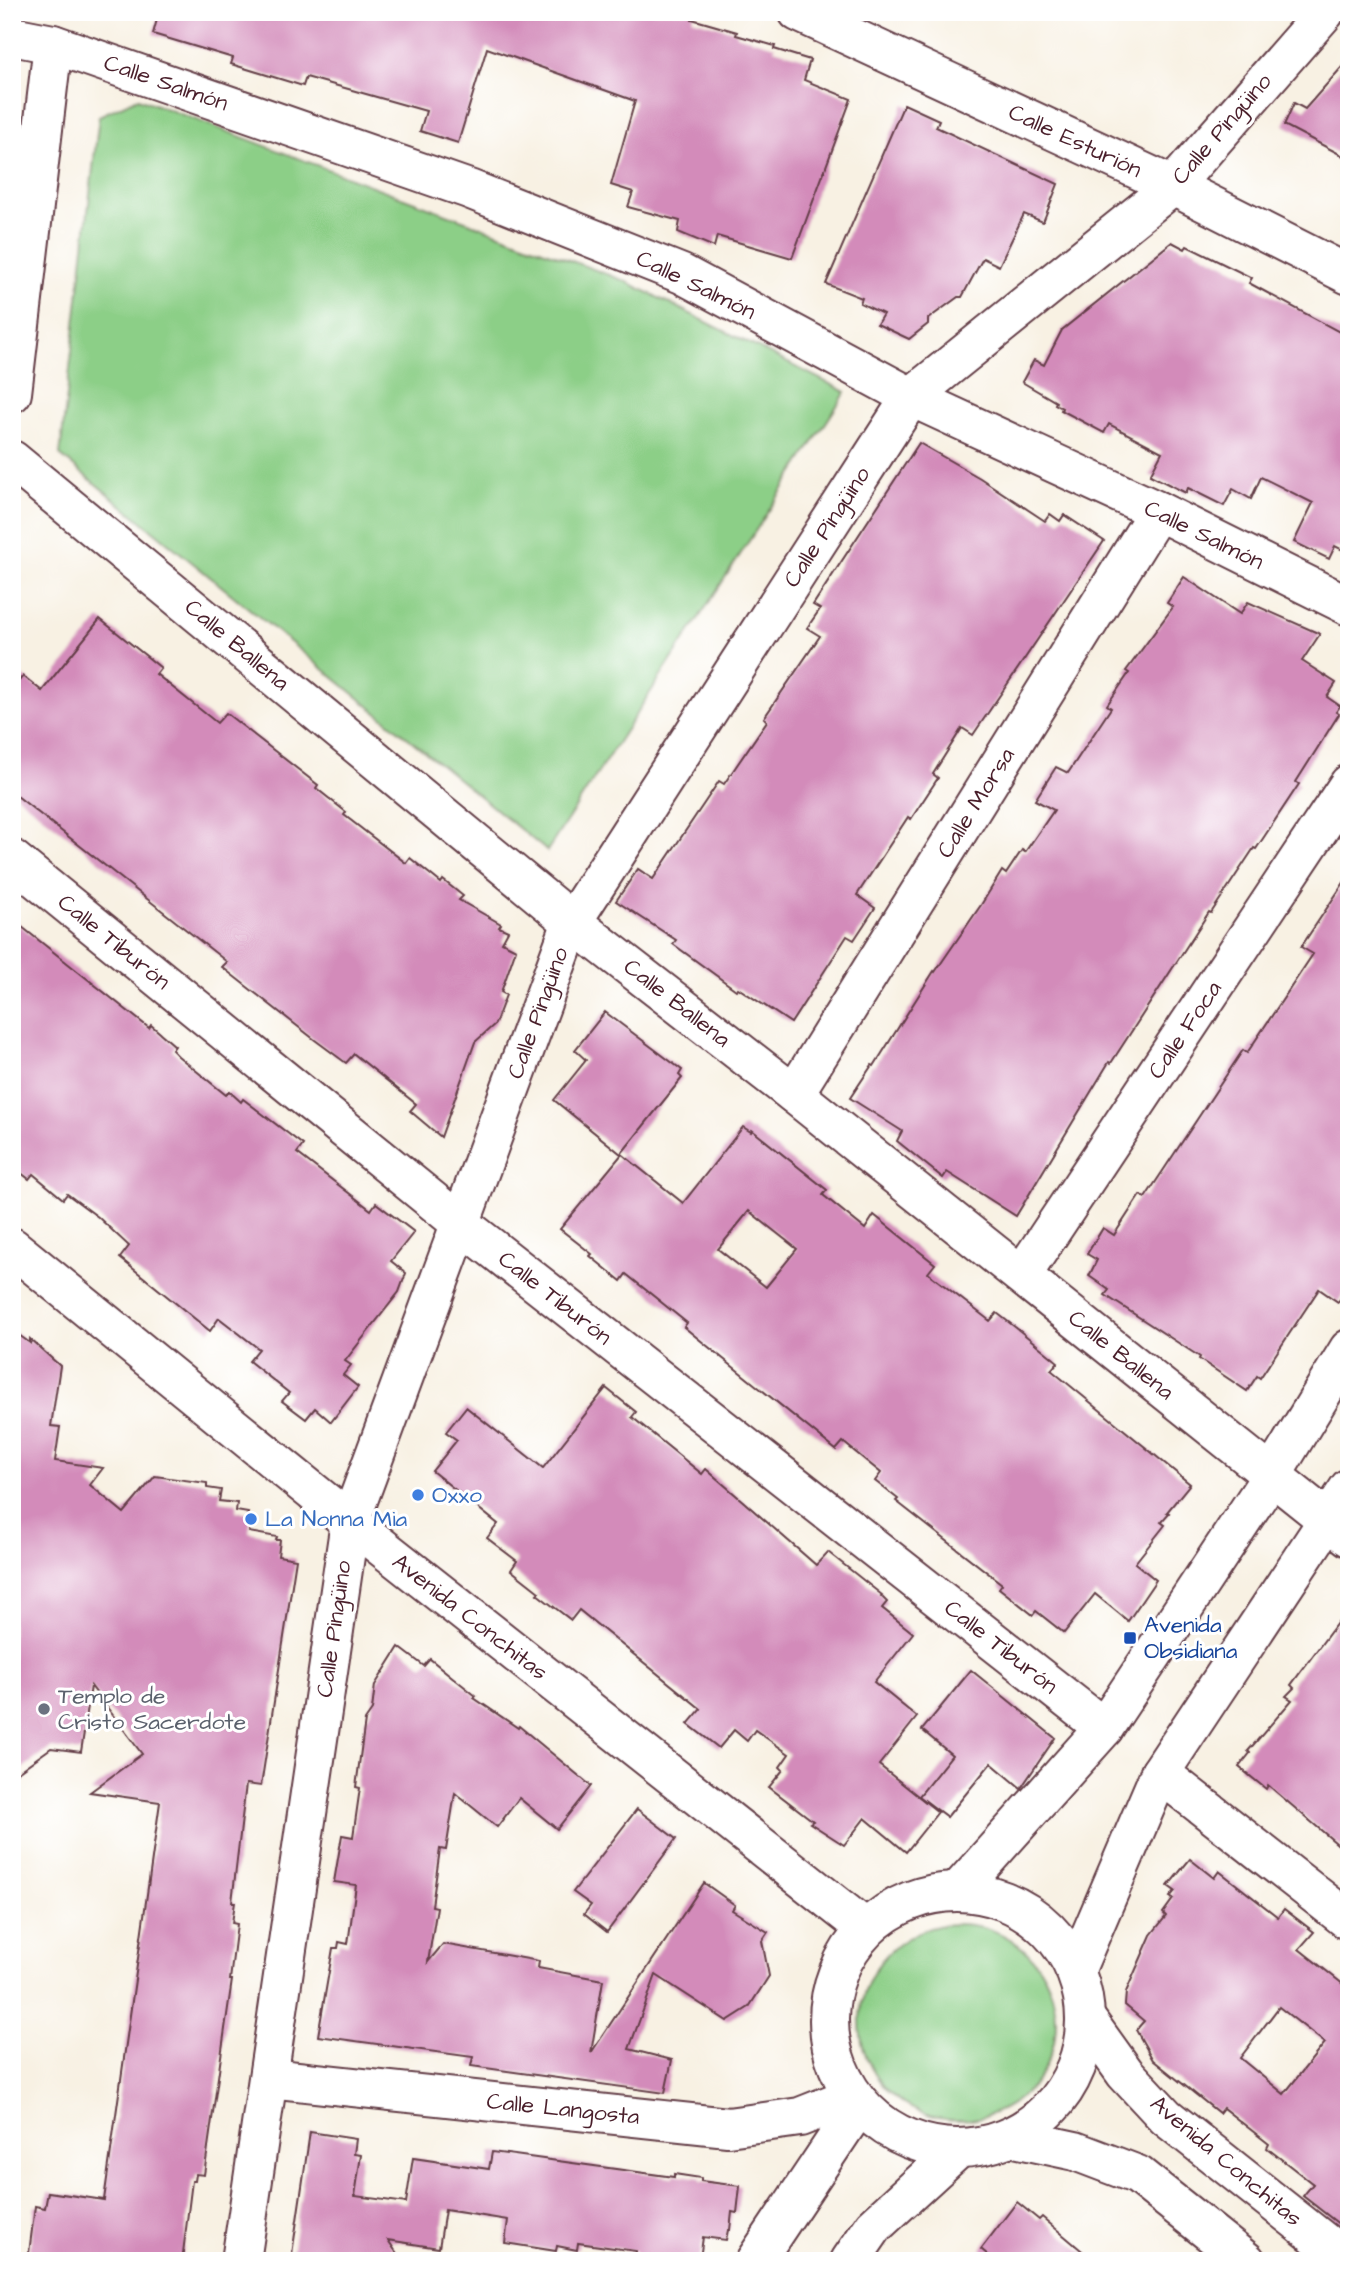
<svg xmlns="http://www.w3.org/2000/svg" width="1361" height="2273" viewBox="0 0 1361 2273" font-family="'Architects Daughter',sans-serif">
  <style>
    .green { fill: #8ccf87; stroke: #6b7759; stroke-width: 2 }
    .building { fill: #d38bba; fill-rule: evenodd }
    .lines { fill: none; stroke-linecap: round; stroke-linejoin: round }
    .minor-casing { stroke: #643e47; stroke-width: 42 }
    .minor { stroke: #fff; stroke-width: 38 }
    .shop-dot { fill: #3f7fe0; stroke: #fff; stroke-width: 2.5 }
    .transit-dot { fill: #1a4fb4; stroke: #fff; stroke-width: 2.5 }
    .worship-dot { fill: #6b7280; stroke: #fff; stroke-width: 2.5 }
    .labels { text-anchor: middle; dominant-baseline: central; stroke-width: 6; stroke-linejoin: round; paint-order: stroke }
    .street-label { font-size: 23px; fill: #4a1f2b; stroke: #fff }
    .shop-label { font-size: 23px; fill: #366cbe; stroke: #fff; text-anchor: start }
    .transit-label { font-size: 23px; fill: #164399; stroke: #fff; text-anchor: start }
    .worship-label { font-size: 23px; fill: #5b616d; stroke: #fff; text-anchor: start }
  </style>
  <rect width="100%" height="100%" fill="#fff"/>
  <filter id="ink" filterUnits="userSpaceOnUse"><feTurbulence type="fractalNoise" baseFrequency=".0143" numOctaves="2"/><feDisplacementMap in="SourceGraphic" scale="14" xChannelSelector="R" yChannelSelector="G"/><feConvolveMatrix kernelMatrix="1 2 1 2 8 2 1 2 1" color-interpolation-filters="sRGB"/></filter>
  <filter id="wash" filterUnits="userSpaceOnUse"><feTurbulence type="fractalNoise" baseFrequency=".00686" numOctaves="4" result="noise"/><feDisplacementMap in="SourceGraphic" scale="28" xChannelSelector="R" yChannelSelector="G"/><feGaussianBlur stdDeviation="1.57" result="paint"/><feColorMatrix in="noise" values="0 0 0 0 0 0 0 0 0 0 0 0 0 0 0 0 0 1.4 0 .05"/><feComposite in="paint" operator="in"/></filter>
  <g filter="url(#wash)">
    <rect width="100%" height="100%" fill="#f8f1e3"/>
    <g class="green">
      <polygon points="138,98 625,281 846,392 547,851 60,455 99,116"/>
      <circle cx="958" cy="2022" r="98"/>
    </g>
    <g id="blocks">
      <g class="building">
        <polygon points="159,12 695,12 692,19 737,32 736,35 775,46 774,49 810,60 804,80 851,99 792,258 717,236 714,247 678,232 680,221 628,207 633,192 611,185 635,101 487,48 458,143 420,131 426,111 306,77 303,86 231,64 233,58 153,34"/>
        <polygon points="1349,59 1349,159 1284,125 1294,103 1305,109"/>
        <polygon points="904,104 939,120 936,127 1058,184 1043,222 1024,214 999,266 983,258 962,297 958,297 928,319 928,324 909,339 877,324 883,314 860,303 862,298 826,284"/>
        <polygon points="1172,242 1185,249 1187,246 1252,278 1249,283 1349,337 1349,553 1335,546 1329,559 1294,542 1313,503 1261,477 1251,499 1233,489 1224,506 1188,488 1186,493 1150,475 1162,452 1109,424 1104,433 1061,410 1062,408 1055,404 1056,402 1022,382 1034,360 1044,365 1062,330"/>
        <polygon points="919,443 980,478 1045,521 1050,514 1060,521 1064,515 1104,541 973,735 962,728 933,774 938,778 911,819 908,817 857,895 875,908 854,940 847,936 791,1023 738,988 736,990 673,944 676,940 616,901 638,869 653,879 719,781 724,784 767,721 764,718 820,636 807,628 820,609 813,605"/>
        <polygon points="1184,577 1240,614 1248,602 1320,634 1302,661 1336,683 1327,697 1340,706 1336,712 1339,714 1296,782 1299,784 1256,849 1254,848 1211,913 1209,912 1111,1063 1109,1062 1016,1216 947,1172 943,1178 897,1141 902,1131 850,1098 872,1065 874,1066 934,971 935,972 981,905 1002,871 1006,874 1022,850 1025,852 1054,810 1035,800 1056,767 1068,773 1111,708 1107,705 1129,673 1126,671 1173,607 1167,603"/>
        <polygon points="100,619 161,668 156,674 217,723 226,713 318,785 316,788 346,812 344,815 406,863 410,858 441,883 443,880 463,896 459,900 501,924 499,927 508,931 502,942 516,949 501,992 506,995 495,1024 475,1042 441,1137 410,1111 416,1104 354,1054 346,1063 315,1040 222,967 227,962 12,792 12,689 23,676 42,691"/>
        <polygon points="1349,875 1349,1286 1338,1302 1319,1289 1260,1378 1257,1376 1247,1391 1199,1359 1200,1357 1105,1295 1109,1290 1089,1276 1097,1260 1087,1254 1103,1228 1114,1235 1140,1195 1145,1198 1243,1050 1247,1053 1313,954 1301,947"/>
        <polygon points="12,919 149,1028 151,1025 175,1046 172,1050 178,1056 226,1095 229,1091 241,1102 243,1099 303,1145 297,1153 371,1210 376,1203 414,1232 391,1261 406,1273 399,1292 345,1361 351,1365 343,1375 358,1387 331,1422 315,1408 306,1419 282,1401 289,1393 249,1361 259,1349 219,1318 210,1331 120,1258 129,1246 98,1217 67,1194 63,1199 33,1174 29,1179 12,1166"/>
        <polygon points="605,1012 682,1070 679,1075 682,1078 621,1154 554,1100 586,1060 575,1050"/>
        <path d="M743,1127L751,1132L752,1130L827,1190L823,1195L865,1229L874,1215L935,1264L928,1273L990,1321L997,1313L1020,1331L1058,1362L1051,1370L1190,1484L1167,1512L1169,1513L1161,1522L1165,1525L1135,1563L1156,1580L1128,1621L1095,1594L1064,1633L1036,1611L1033,1615L999,1588L1002,1584L896,1501L898,1499L875,1481L881,1473L843,1442L836,1450L684,1327L687,1323L626,1274L621,1281L590,1256L592,1254L560,1229L622,1154L683,1203ZM749,1211L797,1249L766,1287L718,1249Z"/>
        <polygon points="12,1330 30,1343 30,1339 60,1366 51,1426 60,1427 55,1461 103,1468 90,1485 124,1513 155,1476 207,1483 207,1488 221,1490 219,1501 237,1503 236,1511 248,1513 247,1516 251,1517 249,1532 277,1537 276,1540 280,1540 278,1556 296,1559 261,1786 246,1784 232,1902 235,1902 232,1923 237,1924 230,1980 232,1980 204,2175 196,2174 195,2181 192,2181 182,2261 28,2261 35,2206 45,2208 48,2192 104,2200 160,1802 90,1792 142,1754 91,1686 81,1752 51,1748 12,1776"/>
        <polygon points="606,1388 636,1412 632,1417 702,1474 706,1469 816,1565 828,1552 882,1595 881,1596 887,1602 882,1608 913,1633 874,1682 917,1717 879,1765 938,1812 906,1852 865,1818 844,1845 810,1823 813,1821 769,1787 783,1770 780,1767 789,1754 755,1730 747,1741 734,1730 719,1748 688,1724 701,1709 579,1610 571,1620 537,1594 539,1592 511,1570 517,1561 487,1538 498,1524 432,1471 457,1440 446,1432 466,1407 543,1468"/>
        <polygon points="1349,1607 1349,1854 1268,1785 1266,1789 1239,1767 1250,1753 1248,1751 1292,1700 1286,1696 1294,1688 1291,1685"/>
        <polygon points="399,1647 424,1666 430,1659 476,1696 474,1698 518,1728 519,1726 591,1786 557,1829 519,1798 497,1827 455,1793 446,1850 440,1849 432,1906 437,1907 428,1962 443,1944 539,1961 538,1968 603,1980 591,2053 704,1883 735,1905 732,1910 768,1932 762,1941 769,1976 749,2007 727,2021 656,1975 629,2049 672,2060 665,2093 471,2066 473,2057 318,2036 333,1948 338,1948 339,1942 348,1944 356,1885 334,1882 342,1835 353,1837 360,1788 356,1787 365,1720 372,1710 375,1685"/>
        <polygon points="971,1670 1055,1738 1021,1788 991,1763 947,1817 919,1796 952,1755 922,1730"/>
        <polygon points="637,1809 676,1839 607,1932 584,1914 591,1905 573,1892"/>
        <path d="M1190,1859L1214,1878L1219,1871L1278,1917L1284,1909L1314,1932L1299,1949L1349,1989V2232L1303,2196L1313,2184L1267,2148L1269,2144L1223,2108L1219,2113L1153,2060L1136,2030L1144,2021L1125,2005L1126,1992L1151,1935L1166,1916L1163,1913L1173,1899L1170,1897L1175,1891L1168,1886ZM1279,2007L1325,2043L1284,2094L1240,2058Z"/>
        <polygon points="310,2132 356,2139 354,2154 361,2155 355,2196 406,2203 413,2158 489,2169 492,2152 674,2177 674,2174 701,2178 701,2181 740,2186 737,2213 732,2212 730,2230 728,2230 726,2240 703,2237 700,2259 683,2257 683,2261 635,2261 636,2251 578,2243 577,2250 557,2246 556,2251 505,2243 508,2220 445,2210 439,2248 388,2240 402,2261 291,2261"/>
        <polygon points="1017,2202 1039,2220 1042,2217 1094,2261 995,2261 981,2249"/>
      </g>
    </g>
  </g>
  <g filter="url(#ink)">
    <use href="#blocks" fill-opacity="0" stroke="#643e47" stroke-width="2"/>
    <g class="lines">
      <g class="minor-casing">
        <g id="minor">
          <polyline points="798,12 1173,186 1349,275"/>
          <polyline points="12,36 53,44 469,189 682,274 911,397 1158,511 1349,606"/>
          <polyline points="12,393 53,44"/>
          <polyline points="12,460 572,922 794,1094 1349,1537"/>
          <polyline points="12,859 460,1223 1104,1728"/>
          <polyline points="794,1094 1158,511"/>
          <polyline points="12,1247 350,1522 866,1929"/>
          <polyline points="1022,1275 1349,784"/>
          <polyline points="1160,1773 1349,1921"/>
          <polyline points="958,1891 1104,1728 1272,1475 1349,1349"/>
          <circle cx="957" cy="2020" r="128"/>
          <polyline points="1076,1969 1160,1773 1349,1488"/>
          <polyline points="1087,2020 1125,2073 1166,2117 1348,2261"/>
          <polyline points="269,2078 728,2127 800,2117 853,2096"/>
          <polyline points="1010,2137 1075,2151 1138,2175 1246,2261"/>
          <polyline points="241,2261 350,1522 572,922 911,397 1173,186 1325,12"/>
          <polyline points="755,2261 860,2104"/>
          <polyline points="850,2261 874,2226 958,2149"/>
        </g>
      </g>
      <use href="#minor" class="minor"/>
    </g>
  </g>
  <g class="shop-dot">
    <circle cx="418" cy="1495" r="7"/>
    <circle cx="251" cy="1519" r="7"/>
  </g>
  <rect class="transit-dot" x="1123" y="1631" width="14" height="14" rx="3.5"/>
  <circle class="worship-dot" cx="44" cy="1709" r="7"/>
  <g class="labels">
    <g class="street-label">
      <text transform="translate(166 83) rotate(19)">Calle Salmón</text>
      <text transform="translate(1222 129) rotate(-49)">Calle Pingüino</text>
      <text transform="translate(1075 141) rotate(25)">Calle Esturión</text>
      <text transform="translate(696 285) rotate(26)">Calle Salmón</text>
      <text transform="translate(827 527) rotate(-57)">Calle Pingüino</text>
      <text transform="translate(1204 535) rotate(26)">Calle Salmón</text>
      <text transform="translate(237 645) rotate(40)">Calle Ballena</text>
      <text transform="translate(976 803) rotate(-58)">Calle Morsa</text>
      <text transform="translate(114 942) rotate(39)">Calle Tiburón</text>
      <text transform="translate(677 1003) rotate(38)">Calle Ballena</text>
      <text transform="translate(538 1013) rotate(-70)">Calle Pingüino</text>
      <text transform="translate(1185 1030) rotate(-56)">Calle Foca</text>
      <text transform="translate(555 1298) rotate(38)">Calle Tiburón</text>
      <text transform="translate(1121 1355) rotate(39)">Calle Ballena</text>
      <text transform="translate(470 1617) rotate(38)">Avenida Conchitas</text>
      <text transform="translate(334 1629) rotate(-82)">Calle Pingüino</text>
      <text transform="translate(1001 1647) rotate(38)">Calle Tiburón</text>
      <text transform="translate(563 2109) rotate(6)">Calle Langosta</text>
      <text transform="translate(1226 2161) rotate(40)">Avenida Conchitas</text>
    </g>
    <g class="shop-label">
      <text x="432" y="1495">Oxxo</text>
      <text x="265" y="1519">La Nonna Mia</text>
    </g>
    <g class="transit-label">
      <text x="1144" y="1625">Avenida<tspan x="1144" dy="26">Obsidiana</tspan></text>
    </g>
    <g class="worship-label">
      <text x="58" y="1696">Templo de<tspan x="58" dy="26">Cristo Sacerdote</tspan></text>
    </g>
  </g>
  <rect width="1361" height="2273" fill="none" stroke="#fff" stroke-width="42"/>
</svg>
